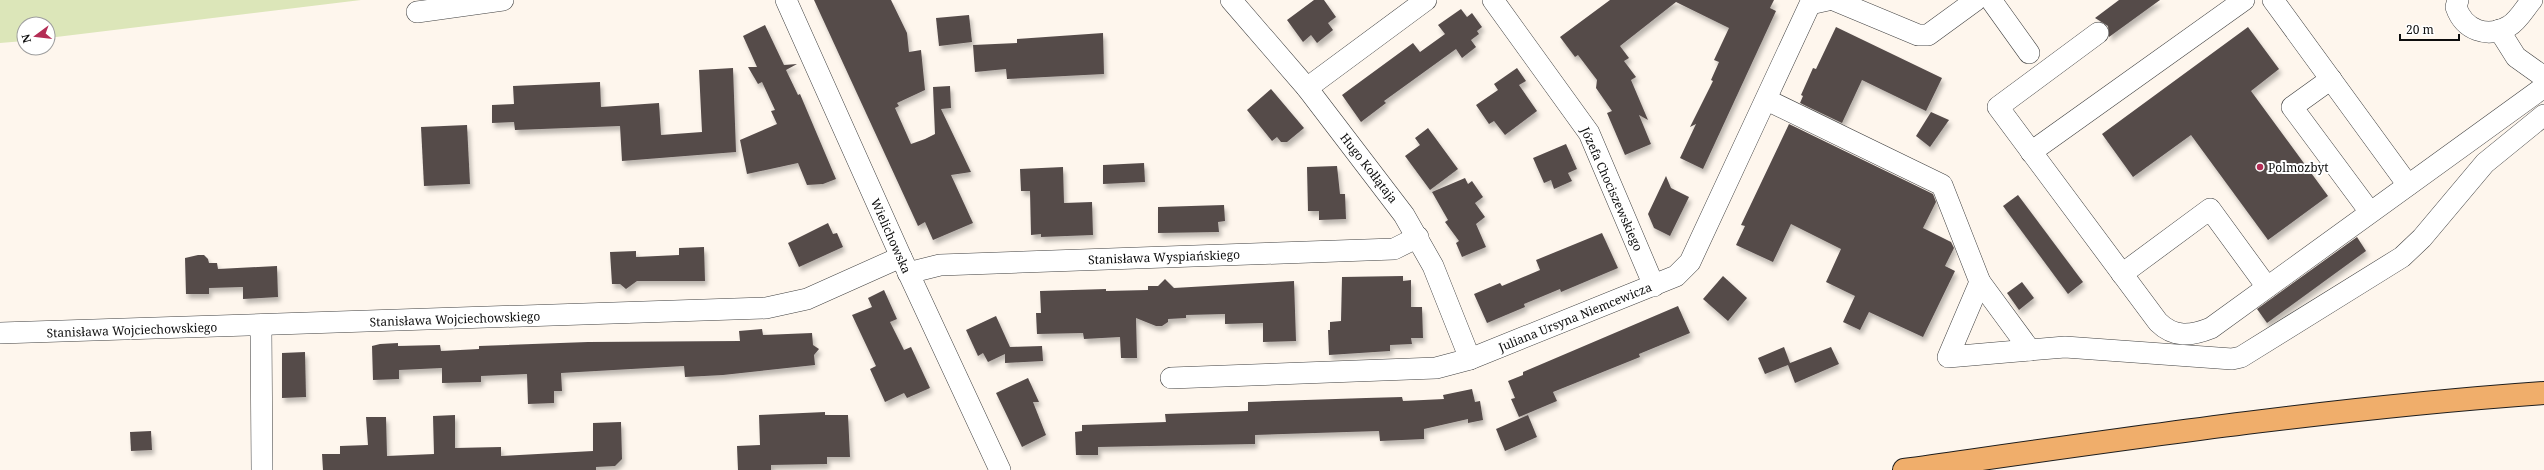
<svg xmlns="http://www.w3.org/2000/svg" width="2544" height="470" viewBox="0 0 2544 470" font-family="'Noto Serif',serif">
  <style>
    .green { fill: #dce6b9 }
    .building { fill: #554b4a; filter: url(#shadow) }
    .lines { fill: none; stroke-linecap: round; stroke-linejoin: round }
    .minor-casing { stroke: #404040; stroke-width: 22 }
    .major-casing { stroke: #1e1e1e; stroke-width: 24 }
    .minor { stroke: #fff; stroke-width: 21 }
    .major { stroke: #f0ae6b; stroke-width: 22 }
    .poi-dot { fill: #b42d55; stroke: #fff; stroke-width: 1.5 }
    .labels { text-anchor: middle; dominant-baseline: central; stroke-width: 4; stroke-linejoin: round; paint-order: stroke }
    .poi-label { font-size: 12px; fill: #0d0d0d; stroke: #fff; text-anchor: start }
    .street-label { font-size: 12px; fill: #0d0d0d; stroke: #fff }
  </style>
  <defs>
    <filter id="shadow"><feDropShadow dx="2.5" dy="4.5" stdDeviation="2" flood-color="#0004"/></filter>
  </defs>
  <rect width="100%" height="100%" fill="#fef6ed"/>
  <polygon class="green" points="0,0 361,0 48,38 48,24 24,24 24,41 0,43"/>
  <g class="building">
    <polygon points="814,0 891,0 907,33 909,52 921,50 925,90 897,103 899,106 895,108 911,144 925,139 935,134 933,87 950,86 951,108 941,109 971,172 951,175 973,223 933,240 925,222 918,226"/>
    <polygon points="1314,0 1324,0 1336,17 1328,23 1333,30 1317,43 1311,35 1303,42 1287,20"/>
    <polygon points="1610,0 1774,0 1770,8 1776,11 1703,169 1680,158 1696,124 1690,127 1713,81 1711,80 1719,62 1714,60 1729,28 1676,2 1620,46 1629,58 1624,61 1636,77 1631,80 1648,120 1639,115 1651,144 1625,155 1607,113 1612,111 1596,88 1597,80 1578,55 1575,57 1560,37"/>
    <polygon points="2119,0 2160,0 2109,37 2108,26 2095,18"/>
    <polygon points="1461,9 1467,17 1472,13 1482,27 1477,31 1479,34 1471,40 1476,47 1462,58 1456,49 1384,101 1386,103 1361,122 1342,95 1413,43 1420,52 1445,34 1438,25"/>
    <polygon points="969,15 972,42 939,46 936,18"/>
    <polygon points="765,25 784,65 797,64 786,70 798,95 800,94 836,179 823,184 807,185 798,163 747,174 740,140 777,124 771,111 775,110 762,82 758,84 748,67 757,67 743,36"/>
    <polygon points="1836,27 1942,78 1926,111 1862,80 1842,123 1800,103 1803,96 1801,95 1813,68 1816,69"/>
    <polygon points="2248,27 2279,69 2251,91 2328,196 2268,240 2191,135 2133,177 2102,134"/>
    <polygon points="1103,33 1104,74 1007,79 1006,69 975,72 973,45 1017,43 1017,39"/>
    <polygon points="733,68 736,152 622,161 620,126 515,130 514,122 492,123 492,105 514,104 513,86 600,82 601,107 659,103 661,135 702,132 699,70"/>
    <polygon points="1517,68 1526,81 1519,85 1537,111 1505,135 1494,121 1489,124 1476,105 1498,90 1494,84"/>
    <polygon points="1271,89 1304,128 1287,142 1281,142 1277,137 1272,141 1247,110"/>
    <polygon points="1931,112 1949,120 1930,147 1916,136"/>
    <polygon points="1789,124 1933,194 1936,202 1923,228 1951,242 1954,248 1945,266 1955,271 1923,337 1869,312 1860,330 1843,322 1855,296 1826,282 1841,249 1791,224 1773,262 1736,245 1745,226 1741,225"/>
    <polygon points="467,125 470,184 424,186 421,127"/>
    <polygon points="1428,128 1458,169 1430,190 1405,156 1420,145 1415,138"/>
    <polygon points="1566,144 1577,169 1568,173 1572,181 1554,189 1551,180 1544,183 1533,158"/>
    <polygon points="1144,163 1145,182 1103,184 1103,165"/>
    <polygon points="1337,166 1340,194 1345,194 1346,219 1319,220 1319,211 1308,211 1307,167"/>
    <polygon points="1063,167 1064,203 1092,202 1093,235 1041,237 1041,234 1031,235 1030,191 1021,191 1020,169"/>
    <polygon points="1666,176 1671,188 1689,197 1670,236 1654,228 1648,214"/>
    <polygon points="1465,178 1468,184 1472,181 1483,197 1475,203 1485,217 1476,224 1486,247 1462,257 1456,243 1459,241 1445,222 1448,220 1432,192"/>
    <polygon points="2018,195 2083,282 2068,294 2003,206"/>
    <polygon points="1224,205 1225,221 1218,222 1219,232 1158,233 1158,207"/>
    <polygon points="828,223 833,234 837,233 843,247 799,267 788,243"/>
    <polygon points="1602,233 1618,268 1561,292 1560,289 1524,304 1525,307 1487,323 1474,294 1500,283 1502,286 1540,270 1536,260"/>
    <polygon points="2357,237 2366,251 2267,323 2257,309"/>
    <polygon points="704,247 705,281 637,281 626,289 620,284 612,284 610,252 636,251 636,257 679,255 679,248"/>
    <polygon points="198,255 204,255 208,259 209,263 217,263 218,269 277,266 278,297 243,299 243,287 209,288 209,294 186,294 185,258"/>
    <polygon points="1403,276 1403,281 1411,280 1411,307 1422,307 1423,338 1411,338 1412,344 1390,345 1390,351 1329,355 1328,330 1330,330 1330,322 1341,321 1342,277"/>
    <polygon points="1723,276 1747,298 1728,321 1703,299"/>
    <polygon points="1165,279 1174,288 1294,281 1296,341 1263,342 1263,323 1225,324 1225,314 1186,315 1186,318 1168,319 1168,322 1162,326 1156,326 1136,318 1137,358 1121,358 1120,337 1084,339 1083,333 1037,334 1036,313 1041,313 1040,291 1106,289 1106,291 1148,290 1148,286 1158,286"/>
    <polygon points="2022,282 2034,298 2019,310 2007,293"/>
    <polygon points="884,290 897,319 890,322 904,350 911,347 930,388 907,398 904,393 885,402 870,369 876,366 852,315 872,307 868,298"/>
    <polygon points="1678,306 1690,333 1639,354 1640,357 1553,392 1557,401 1519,417 1511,399 1515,398 1508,381 1523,375 1523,372"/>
    <polygon points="996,316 1010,347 1042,346 1043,361 1005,363 1005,354 988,362 983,353 978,356 966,330"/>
    <polygon points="762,329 763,335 812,333 813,345 819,349 814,355 815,365 723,375 685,377 684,366 561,373 562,391 554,391 554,403 528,404 527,374 481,376 481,382 442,383 442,368 399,370 399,379 373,380 372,346 380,344 398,343 398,346 440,345 441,351 479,349 479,346 588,342 740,341 739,331"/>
    <polygon points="1784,347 1790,363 1831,347 1839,364 1795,383 1788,365 1765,374 1758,358"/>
    <polygon points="305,352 306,397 282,398 282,353"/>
    <polygon points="1028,378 1039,402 1033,402 1046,435 1022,447 996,393"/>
    <polygon points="1472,389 1475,402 1480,401 1483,420 1468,423 1468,419 1424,429 1424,439 1380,441 1379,431 1255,435 1255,444 1098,447 1098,455 1076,455 1075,432 1082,431 1082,425 1166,422 1165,414 1248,411 1248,402 1366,398 1402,397 1403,401 1444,399 1443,395"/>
    <polygon points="825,412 825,415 848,415 850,457 827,457 827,464 771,465 771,470 738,470 737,446 760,445 759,415"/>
    <polygon points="455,415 455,448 501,447 501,456 593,451 593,423 621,422 622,459 615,466 596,467 596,470 323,470 322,454 340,454 340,446 368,445 366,417 386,417 387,456 434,454 433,416"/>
    <polygon points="1528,415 1537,437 1505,451 1496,429"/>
    <polygon points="151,431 152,450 131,451 130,432"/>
  </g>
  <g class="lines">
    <g class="minor-casing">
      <g id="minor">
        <polyline points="786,0 901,257 1000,470"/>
        <polyline points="1231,0 1307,88 1404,215 1433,266 1470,359"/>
        <polyline points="1493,0 1589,133 1654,286"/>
        <polyline points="1834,0 1918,35 1928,35 1976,0"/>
        <polyline points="1991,0 2029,53"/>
        <polyline points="2273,0 2408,185"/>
        <path d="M2458,0L2456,7C2464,30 2487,39 2509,26C2518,21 2525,8 2532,0"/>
        <polyline points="417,12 503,0"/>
        <polyline points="2499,30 2516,57 2544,77"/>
        <path d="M2098,33L1998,107L2158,322C2174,338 2191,336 2211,328L2544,87"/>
        <polyline points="2331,79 2292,107 2370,212"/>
        <polyline points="1307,88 1426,0"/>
        <polyline points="1767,100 1942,185 1980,282 1948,357 2065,347 2232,359 2241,357 2402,257 2422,238 2485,163 2544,115"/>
        <polyline points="2031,152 2244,0"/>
        <polyline points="908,273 940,265 1394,249 1418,237"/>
        <polyline points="2122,274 2210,209 2267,287"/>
        <polyline points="1980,282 2030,350"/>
        <polyline points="261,326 262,470"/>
        <polyline points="0,333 766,308 807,299 901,257"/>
        <polyline points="1171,378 1436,368 1470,359 1676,276 1690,262 1810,4 1828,0"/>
      </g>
    </g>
    <g class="major-casing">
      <path id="major" d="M1904,470C2117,440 2330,408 2544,393"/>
    </g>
    <use href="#minor" class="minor"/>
    <use href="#major" class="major"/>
  </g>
  <circle class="poi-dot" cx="2260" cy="167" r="4"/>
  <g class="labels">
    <g class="poi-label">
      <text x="2268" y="167">Polmozbyt</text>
    </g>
    <g class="street-label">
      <text transform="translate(1369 168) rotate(52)">Hugo Kołłątaja</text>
      <text transform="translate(1612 189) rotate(66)">Józefa Chociszewskiego</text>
      <text transform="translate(891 236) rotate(66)">Wielichowska</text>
      <text transform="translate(1164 257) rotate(-2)">Stanisława Wyspiańskiego</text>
      <text transform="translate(1575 317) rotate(-22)">Juliana Ursyna Niemcewicza</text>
      <text transform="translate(455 319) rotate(-2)">Stanisława Wojciechowskiego</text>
      <text transform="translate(132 330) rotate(-2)">Stanisława Wojciechowskiego</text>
    </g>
  </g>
  <g transform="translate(36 36) rotate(255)"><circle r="19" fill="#ffffff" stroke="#9e9e9e"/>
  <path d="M0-3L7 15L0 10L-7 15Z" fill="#b42d55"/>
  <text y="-6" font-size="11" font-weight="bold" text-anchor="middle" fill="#0d0d0d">N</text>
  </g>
  <path d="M2400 34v6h59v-6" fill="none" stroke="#0d0d0d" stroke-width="2"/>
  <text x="2406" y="34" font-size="12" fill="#0d0d0d" stroke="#ffffff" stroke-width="3" paint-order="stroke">20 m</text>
</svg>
